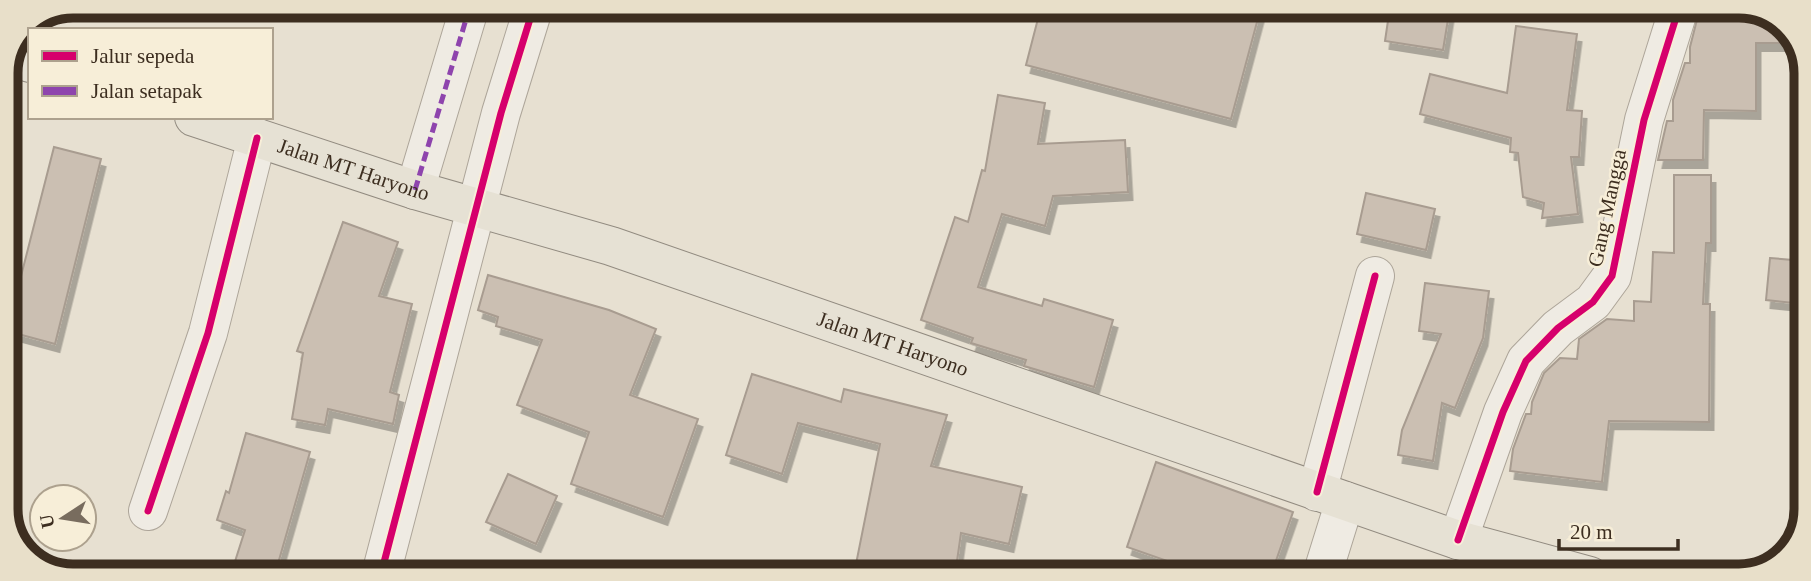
<svg xmlns="http://www.w3.org/2000/svg" width="1811" height="581" viewBox="0 0 1811 581" font-family="Georgia,serif">
  <style>
    .building { fill: #cbbfb2; stroke: #a89c90; stroke-width: 2; filter: url(#shadow) }
    .lines { fill: none; stroke-linecap: round; stroke-linejoin: round }
    .minor-casing { stroke: #ada599; stroke-width: 40 }
    .major-casing { stroke: #928b80; stroke-width: 40 }
    .minor { stroke: #efebe3; stroke-width: 38 }
    .major { stroke: #e6e1d4; stroke-width: 38 }
    .quiet { stroke: #8e44ad; stroke-width: 5; stroke-dasharray: 10 5; stroke-linecap: butt }
    .cycleway-casing { stroke: #f7eed8; stroke-width: 11 }
    .cycleway { stroke: #d6006c; stroke-width: 7 }
    .labels { text-anchor: middle; dominant-baseline: central; stroke-width: 5; stroke-linejoin: round; paint-order: stroke }
    .street-label { font-size: 21px; fill: #3d2e20; stroke: #f7eed8 }
    .rim { fill: none; stroke: #3d2e20; stroke-width: 9 }
  </style>
  <defs>
    <filter id="shadow"><feDropShadow dx="4.5" dy="8" stdDeviation="0" flood-color="#0004"/></filter>
  </defs>
  <rect width="100%" height="100%" fill="#e7e0d1"/>
  <g class="building">
    <polygon points="1041,7 1261,7 1231,119 1026,65"/>
    <polygon points="1390,7 1450,7 1443,50 1385,41"/>
    <polygon points="1700,8 1757,8 1792,31 1796,43 1756,43 1756,111 1704,110 1703,160 1658,160 1667,121 1673,121 1673,100 1685,63 1690,63 1690,47"/>
    <polygon points="1516,26 1577,34 1567,110 1582,111 1579,157 1571,157 1578,214 1542,218 1544,203 1523,197 1518,153 1510,152 1511,138 1420,114 1430,74 1507,93"/>
    <polygon points="998,95 1045,103 1038,144 1125,140 1128,192 1053,196 1045,226 1002,214 978,287 1042,306 1044,299 1113,320 1094,387 1024,366 1026,360 971,343 973,338 921,320 955,217 968,222 982,170 985,171"/>
    <polygon points="54,147 101,159 55,344 7,331"/>
    <polygon points="1674,175 1711,175 1711,243 1706,243 1703,304 1710,304 1709,422 1609,421 1602,482 1510,471 1513,449 1526,414 1531,414 1532,402 1544,373 1560,358 1577,359 1579,339 1607,319 1634,321 1634,301 1651,302 1653,252 1674,253"/>
    <polygon points="1366,193 1435,209 1426,250 1357,234"/>
    <polygon points="343,222 398,242 379,296 412,304 390,392 399,395 393,424 328,409 325,425 292,419 303,353 297,351"/>
    <polygon points="1770,258 1805,261 1804,304 1766,300"/>
    <polygon points="488,275 609,310 656,329 630,395 698,419 663,517 571,484 589,432 517,405 542,340 496,326 498,317 478,310"/>
    <polygon points="1425,283 1489,291 1483,338 1455,408 1442,403 1433,461 1398,455 1402,430 1441,334 1419,331"/>
    <polygon points="752,374 841,402 844,389 947,415 931,466 1022,487 1009,544 961,533 955,575 854,574 880,444 798,423 782,474 726,455"/>
    <polygon points="246,433 310,452 275,574 231,574 245,530 217,520 226,491 229,493"/>
    <polygon points="1156,462 1293,512 1271,575 1207,575 1127,547"/>
    <polygon points="508,474 557,496 536,544 486,522"/>
  </g>
  <g class="lines">
    <g class="minor-casing">
      <g id="minor">
        <polyline points="415,190 470,6"/>
        <polyline points="1317,492 1375,276"/>
        <polyline points="148,511 208,333 257,138"/>
        <polyline points="1458,540 1503,412 1526,361 1558,328 1593,302 1612,276 1644,120 1679,8"/>
        <polyline points="381,574 501,113 534,6"/>
        <polyline points="1322,575 1345,501"/>
      </g>
    </g>
    <g class="major-casing">
      <g id="major">
        <polyline points="12,57 30,63"/>
        <path id="s1" d="M194,117L415,190L611,246L1458,540L1590,576"/>
      </g>
    </g>
    <use href="#minor" class="minor"/>
    <use href="#major" class="major"/>
    <g class="quiet">
      <polyline points="415,190 470,6"/>
      <polyline points="384,565 412,574"/>
    </g>
    <g class="cycleway-casing">
      <g id="cycleway">
        <polyline points="1317,492 1375,276"/>
        <polyline points="148,511 208,333 257,138"/>
        <polyline points="1458,540 1503,412 1526,361 1558,328 1593,302 1612,276 1644,120 1679,8"/>
        <polyline points="381,574 501,113 534,6"/>
      </g>
    </g>
    <use href="#cycleway" class="cycleway"/>
  </g>
  <g class="labels">
    <g class="street-label">
      <text stroke="none"><textPath href="#s1" startOffset="168">Jalan MT Haryono</textPath></text>
      <text transform="translate(1607 208) rotate(-78)">Gang Mangga</text>
      <text stroke="none"><textPath href="#s1" startOffset="735">Jalan MT Haryono</textPath></text>
    </g>
  </g>
  <path d="M0 0H1811V581H0ZM73 18H1739A55 55 0 0 1 1794 73V509A55 55 0 0 1 1739 564H73A55 55 0 0 1 18 509V73A55 55 0 0 1 73 18Z" fill="#e8dfc9" fill-rule="evenodd"/>
  <path class="rim" d="M73 18H1739A55 55 0 0 1 1794 73V509A55 55 0 0 1 1739 564H73A55 55 0 0 1 18 509V73A55 55 0 0 1 73 18Z"/>
  <rect x="28" y="28" width="245" height="91" fill="#f7eed8" stroke="#ada18e" stroke-width="2"/>
  <rect x="42" y="51" width="35" height="10" fill="#d6006c" stroke="#ada18e" stroke-width="2"/>
  <text x="91" y="63" font-size="21" fill="#3d2e20">Jalur sepeda</text>
  <rect x="42" y="86" width="35" height="10" fill="#8e44ad" stroke="#ada18e" stroke-width="2"/>
  <text x="91" y="98" font-size="21" fill="#3d2e20">Jalan setapak</text>
  <g transform="translate(63 518) rotate(258)"><circle r="33" fill="#f7eed8" stroke="#ada18e" stroke-width="2"/>
  <path d="M0-5L12 26L0 18L-12 26Z" fill="#786c5e"/>
  <text y="-10" font-size="19" font-weight="bold" text-anchor="middle" fill="#3d2e20">U</text>
  </g>
  <path d="M1559 539v10h119v-10" fill="none" stroke="#3d2e20" stroke-width="3.5"/>
  <text x="1570" y="539" font-size="21" fill="#3d2e20" stroke="#f7eed8" stroke-width="5" paint-order="stroke">20 m</text>
</svg>
